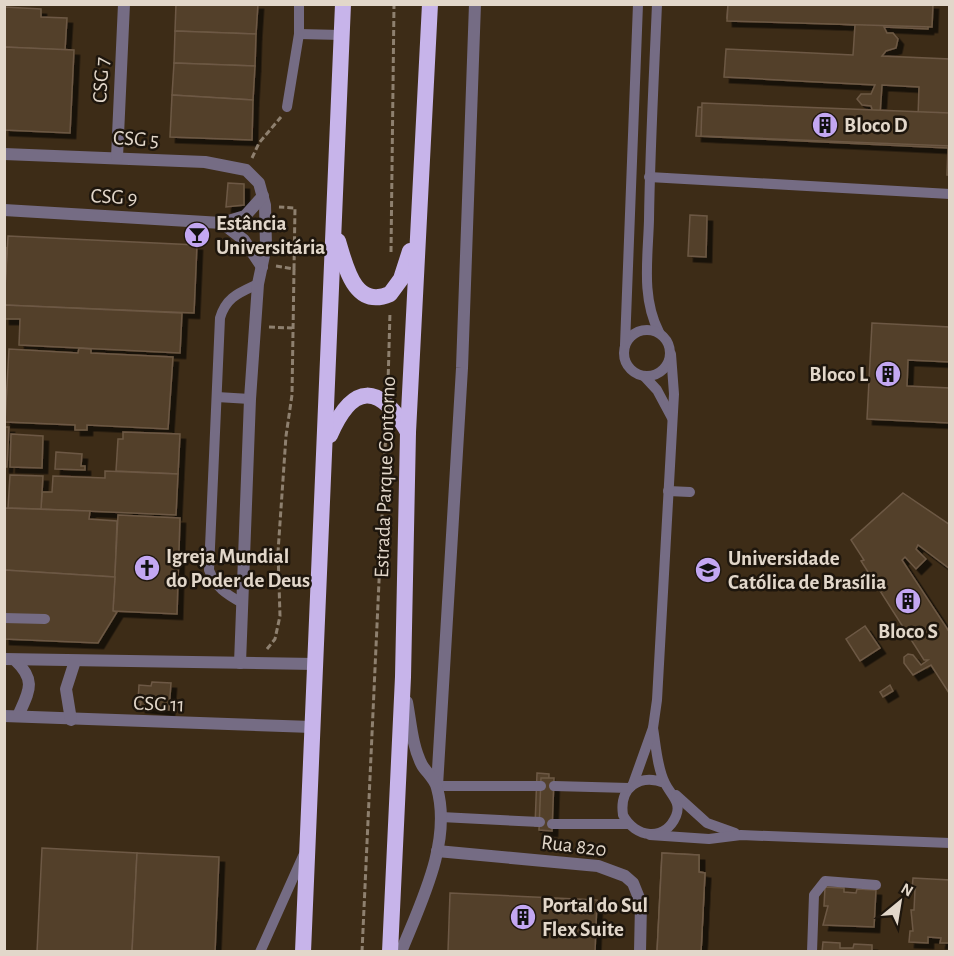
<svg xmlns="http://www.w3.org/2000/svg" width="954" height="956" viewBox="0 0 954 956" font-family="'Alegreya Sans',sans-serif">
  <style>
    .building { fill: #53402b; stroke: #6d5944; stroke-width: 1.5; fill-rule: evenodd; filter: url(#shadow) }
    .lines { fill: none; stroke-linecap: round; stroke-linejoin: round }
    .path { stroke: #8e806f; stroke-width: 3; stroke-dasharray: 6 3; stroke-linecap: butt }
    .service { stroke: #756c84; stroke-width: 10 }
    .minor { stroke: #756c84; stroke-width: 12 }
    .trunk { stroke: #c7b4ea; stroke-width: 16 }
    .labels { text-anchor: middle; dominant-baseline: central; stroke-width: 5; stroke-linejoin: round; paint-order: stroke }
    .street-label { font-size: 21px; fill: #e2d7ca; stroke: #1e160d }
    .poi-label { font-size: 21px; font-weight: bold; fill: #e2d7ca; stroke: #1e160d; text-anchor: start }
  </style>
  <defs>
    <filter id="shadow"><feDropShadow dx="5.5" dy="5.5" stdDeviation="0" flood-color="#0009"/></filter>
  </defs>
  <rect width="100%" height="100%" fill="#3d2c17"/>
  <g class="building">
    <polygon points="176,4 258,4 256,34 175,31"/>
    <path d="M728,4H930L928,29L884,27L887,33H893L898,39L896,48L886,51L882,56L950,59V175H947L948,148L696,136L698,107L874,116L871,106L862,105L857,99L861,94H871L875,85L724,77L726,49L853,55L855,25L727,18ZM882,85L919,87L918,117L880,115Z"/>
    <polygon points="728,4 933,4 932,27 727,21"/>
    <polygon points="4,7 41,9 41,17 67,18 65,50 4,47"/>
    <polygon points="175,31 256,34 255,66 174,63"/>
    <polygon points="4,47 74,50 70,133 4,130"/>
    <polygon points="174,63 255,66 253,100 172,95"/>
    <polygon points="172,95 253,100 252,140 170,137"/>
    <polygon points="702,103 950,113 950,146 701,136"/>
    <polygon points="228,183 244,184 244,205 226,207"/>
    <polygon points="690,215 707,216 706,257 688,256"/>
    <polygon points="8,236 197,245 194,313 4,305"/>
    <polygon points="4,247 7,248 4,305"/>
    <polygon points="4,305 182,313 180,353 19,345 20,319 4,319"/>
    <polygon points="872,323 950,327 950,362 908,360 907,386 950,388 950,423 867,419"/>
    <polygon points="79,348 91,349 91,353 173,357 168,429 87,425 87,430 75,430 75,425 5,422 9,349 78,353"/>
    <polygon points="4,427 9,427 7,467 4,467"/>
    <polygon points="123,432 180,434 178,474 116,471 118,439 123,439"/>
    <polygon points="11,434 43,436 42,468 10,467"/>
    <polygon points="56,452 82,454 81,466 85,466 85,470 55,469"/>
    <polygon points="105,471 178,474 176,515 41,509 42,492 52,492 53,476 105,478"/>
    <polygon points="10,475 43,476 41,509 8,508"/>
    <polygon points="903,493 950,525 950,569 918,545 916,549 926,559 916,569 905,557 902,560 950,633 949,693 931,665 913,675 904,663 904,657 908,654 913,655 921,665 928,660 924,660 861,561 864,560 851,540"/>
    <polygon points="4,508 90,511 89,519 117,521 115,577 4,570"/>
    <polygon points="118,515 180,518 177,614 113,611"/>
    <polygon points="4,570 115,577 113,611 117,612 98,643 4,639"/>
    <polygon points="865,626 880,648 860,661 846,639"/>
    <polygon points="152,682 171,683 169,710 140,707 141,702 138,702 139,685 151,686"/>
    <polygon points="890,685 893,691 883,697 880,692"/>
    <polygon points="537,773 549,774 547,826 535,826"/>
    <polygon points="541,778 554,778 552,831 539,830"/>
    <polygon points="42,848 137,853 132,952 37,952"/>
    <polygon points="137,853 219,857 215,952 132,952"/>
    <polygon points="662,853 699,855 699,872 705,873 701,952 657,952"/>
    <polygon points="662,853 699,855 699,872 705,873 701,952 657,952"/>
    <polygon points="913,878 950,880 950,943 940,943 941,938 928,937 928,943 909,942 910,931 913,931 911,910 914,910 915,889 912,889"/>
    <polygon points="825,887 844,888 844,892 856,893 857,889 876,890 874,927 823,925 828,906 824,906"/>
    <polygon points="450,893 597,900 595,952 448,952"/>
    <polygon points="823,942 840,943 840,948 853,948 854,944 872,945 872,952 822,952"/>
  </g>
  <g class="lines">
    <g class="path">
      <polyline points="252,158 259,143 281,117"/>
      <polyline points="391,252 394,4"/>
      <polyline points="276,266 294,269 295,208 279,207"/>
      <polyline points="269,327 292,328"/>
      <polyline points="388,384 390,312"/>
      <polyline points="267,649 275,639 280,616 278,552 286,436 292,395 294,269"/>
      <polyline points="362,952 386,429"/>
    </g>
    <g class="service">
      <path d="M657,4C654,76 650,148 649,220C648,257 641,298 659,332"/>
      <polyline points="299,34 341,35"/>
      <polyline points="287,107 299,34 299,4"/>
      <polyline points="649,177 950,194"/>
      <circle cx="647" cy="353" r="23"/>
      <polyline points="625,345 638,4"/>
      <polyline points="644,376 657,390 672,418"/>
      <polyline points="217,397 250,399"/>
      <polyline points="668,491 690,492"/>
      <path d="M242,603C226,594 216,588 209,570L220,318C226,297 239,293 258,284"/>
      <polyline points="4,618 45,619"/>
      <path d="M653,728C656,745 657,768 665,783C670,794 682,802 676,816C665,842 635,838 623,815C619,788 639,773 665,783"/>
      <polyline points="633,784 653,728 657,700 674,394 671,354"/>
      <polyline points="437,786 541,786"/>
      <polyline points="554,786 629,788"/>
      <polyline points="676,795 707,823 735,833"/>
      <polyline points="441,817 540,822"/>
      <polyline points="552,824 628,824"/>
      <polyline points="650,835 709,839 741,835 950,843"/>
      <polyline points="260,952 303,856"/>
      <polyline points="812,952 814,895 825,881 876,885"/>
    </g>
    <g class="minor">
      <polyline points="4,154 205,162 246,170 259,183 265,205 266,246 258,284 250,399 240,663"/>
      <polyline points="117,157 124,4"/>
      <polyline points="4,210 222,223 245,216 263,196"/>
      <polyline points="222,223 244,240 262,267"/>
      <polyline points="4,659 315,664"/>
      <path d="M15,660C37,681 29,691 18,716"/>
      <polyline points="4,716 312,727"/>
      <polyline points="71,720 66,689 75,661"/>
      <polyline points="437,786 462,368 475,4"/>
      <polyline points="437,851 598,866 625,876 633,883 641,903 640,952"/>
      <path d="M401,952C421,902 452,842 437,788C435,779 426,772 422,765C412,746 411,723 407,702"/>
    </g>
    <g class="trunk">
      <path d="M338,241C346,267 354,309 390,294L401,279L410,251"/>
      <path d="M330,435C353,383 379,383 408,432"/>
      <polyline points="303,952 343,4"/>
      <polyline points="390,952 403,677 408,432 430,4"/>
    </g>
  </g>
  <defs>
    <g id="building-disc" transform="scale(1.35)"><circle r="9.5" fill="#c3a7f2" stroke="#1e160d"/><path d="M-4-6H4V6H1V3H-1V6H-4ZM-2.5-4.3h1.7v1.8h-1.7ZM.8-4.3h1.7v1.8H.8ZM-2.5-1h1.7V.8h-1.7ZM.8-1h1.7V.8H.8Z" fill="#111"/></g>
    <g id="bar-disc" transform="scale(1.35)"><circle r="9.5" fill="#c3a7f2" stroke="#1e160d"/><path d="M-6-5H6L.8 .8V4.5H3.5V6h-7V4.5H-.8V.8Z" fill="#111"/></g>
    <g id="church-disc" transform="scale(1.35)"><circle r="9.5" fill="#c3a7f2" stroke="#1e160d"/><path d="M-1.2-6h2.4v3.5h3.3v2.4h-3.3V6h-2.4V-.1h-3.3v-2.4h3.3Z" fill="#111"/></g>
    <g id="university-disc" transform="scale(1.35)"><circle r="9.5" fill="#c3a7f2" stroke="#1e160d"/><path d="M0-5L7-2L0 1L-7-2ZM-4 1L0 2.5L4 1V4Q0 6-4 4Z" fill="#111"/></g>
  </defs>
  <g fill-rule="evenodd">
    <use href="#building-disc" x="825" y="125"/>
    <use href="#bar-disc" x="197" y="235"/>
    <use href="#building-disc" x="888" y="374"/>
    <use href="#church-disc" x="147" y="568"/>
    <use href="#university-disc" x="708" y="570"/>
    <use href="#building-disc" x="908" y="601"/>
    <use href="#building-disc" x="523" y="917"/>
  </g>
  <g class="labels">
    <g class="street-label">
      <text transform="translate(101 80) rotate(-87)">CSG 7</text>
      <text transform="translate(136 139) rotate(3)">CSG 5</text>
      <text transform="translate(114 197) rotate(3)">CSG 9</text>
      <text transform="translate(385 477) rotate(-88)">Estrada Parque Contorno</text>
      <text transform="translate(159 704) rotate(2)">CSG 11</text>
      <text transform="translate(574 846) rotate(7)">Rua 820</text>
    </g>
    <g class="poi-label">
      <text x="844" y="125">Bloco D</text>
      <text x="216" y="223">Estância<tspan x="216" dy="24">Universitária</tspan></text>
      <text x="868" y="374" text-anchor="end">Bloco L</text>
      <text x="166" y="556">Igreja Mundial<tspan x="166" dy="24">do Poder de Deus</tspan></text>
      <text x="728" y="558">Universidade<tspan x="728" dy="24">Católica de Brasília</tspan></text>
      <text x="908" y="631" text-anchor="middle">Bloco S</text>
      <text x="542" y="905">Portal do Sul<tspan x="542" dy="24">Flex Suite</tspan></text>
    </g>
  </g>
  <rect width="954" height="956" fill="none" stroke="#e2d7ca" stroke-width="12"/>
  <g transform="translate(900 902) rotate(30)" stroke="#1e160d" stroke-width="4.5" paint-order="stroke">
  <path d="M0-4.5L10 22L0 15L-10 22Z" fill="#e2d7ca"/>
  <text y="-9" font-size="16" font-weight="bold" text-anchor="middle" fill="#e2d7ca">N</text>
  </g>
</svg>
